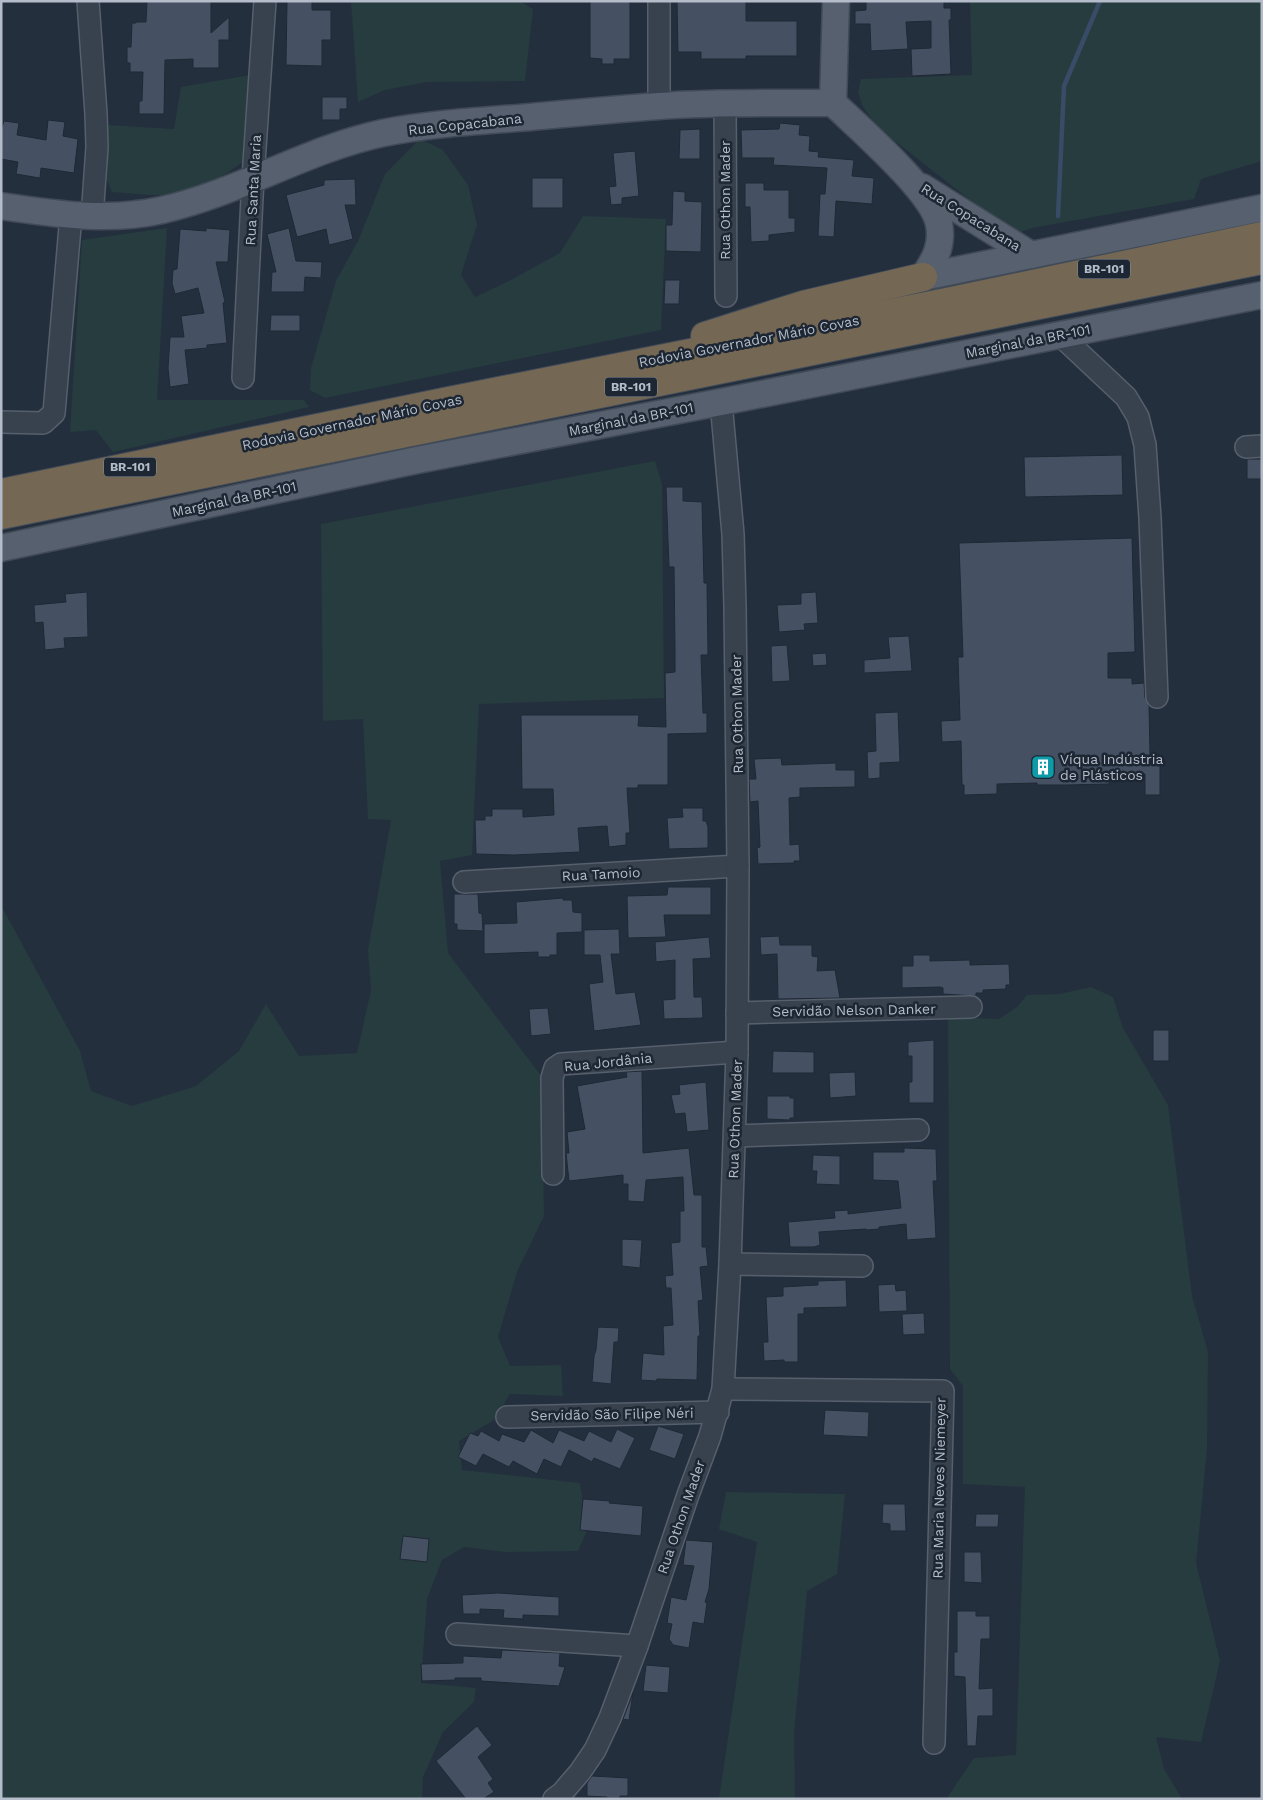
<svg xmlns="http://www.w3.org/2000/svg" width="1263" height="1800" viewBox="0 0 1263 1800" font-family="'Work Sans',sans-serif">
  <style>
    .green { fill: #263c3f }
    .lines { fill: none; stroke-linecap: round; stroke-linejoin: round }
    .stream { stroke: #394c67; stroke-width: 4.5 }
    .building { fill: #455162; stroke: #1f2835 }
    .minor-casing { stroke: #565f6c; stroke-width: 24 }
    .major-casing { stroke: #414a57; stroke-width: 29 }
    .highway-casing { stroke: #434c59; stroke-width: 30 }
    .minor { stroke: #38414e; stroke-width: 21 }
    .major { stroke: #56606e; stroke-width: 26 }
    .highway { stroke: #746855; stroke-width: 28 }
    .labels { text-anchor: middle; dominant-baseline: central; stroke-width: 5; stroke-linejoin: round; paint-order: stroke }
    .shield { fill: #1d2633; stroke: #878f9c; stroke-width: 1 }
    .shield-label { font-size: 12px; font-weight: bold; fill: #b4bcc9 }
    .street-label { font-size: 14px; fill: #b4bcc9; stroke: #1d2633 }
    .poi-label { font-size: 14px; fill: #b4bcc9; stroke: #1d2633; text-anchor: start }
  </style>
  <rect width="100%" height="100%" fill="#242f3e"/>
  <g class="green">
    <polygon points="351,1 520,1 533,9 525,81 427,82 385,90 358,102"/>
    <polygon points="970,1 1262,1 1262,161 1201,179 1194,199 1032,228 1021,232 979,207 891,138 874,122 862,105 858,92 861,79 972,75"/>
    <path d="M250,75L245,160C225,177 197,190 171,194C152,197 131,193 112,192L107,180L108,125L174,129L181,87Z"/>
    <polygon points="420,139 443,150 468,185 477,225 461,275 475,297 509,281 560,253 583,216 666,219 661,330 325,398 310,390 311,368 336,281 358,241 385,174"/>
    <polygon points="167,228 157,400 304,400 309,407 113,452 96,430 70,432 82,240"/>
    <polygon points="655,461 662,484 664,698 479,704 472,855 440,861 448,953 542,1077 544,1216 517,1272 498,1337 510,1366 561,1365 563,1396 510,1394 494,1420 459,1441 462,1470 580,1483 587,1531 578,1551 505,1552 464,1547 442,1560 427,1599 421,1683 476,1688 474,1702 443,1732 423,1777 422,1799 1,1799 1,905 80,1051 91,1091 132,1106 196,1086 239,1051 266,1004 299,1056 357,1053 371,990 368,950 391,820 368,819 363,719 323,721 321,524"/>
    <polygon points="1091,987 1113,997 1123,1028 1168,1105 1192,1296 1208,1352 1207,1449 1196,1563 1220,1661 1201,1742 1156,1737 1164,1769 1182,1799 946,1799 974,1758 1016,1755 1025,1487 963,1484 963,1386 950,1369 948,1017 999,1019 1017,1007 1027,995 1059,994"/>
    <polygon points="726,1492 845,1494 837,1574 807,1591 794,1734 795,1799 719,1799 757,1542 719,1529"/>
  </g>
  <g class="lines">
    <polyline class="stream" points="1058,216 1064,86 1100,1"/>
  </g>
  <g class="building">
    <polygon points="147,1 211,1 211,33 229,17 229,40 219,40 219,68 193,68 193,59 165,60 164,114 139,114 139,101 142,101 143,72 130,72 130,63 127,63 127,47 131,47 132,23 136,23 136,22 146,22"/>
    <polygon points="287,1 312,1 312,10 331,10 331,40 322,40 322,66 286,65"/>
    <polygon points="590,1 630,1 630,59 614,59 614,64 602,64 602,59 590,58"/>
    <polygon points="677,1 746,1 746,21 797,21 797,56 746,56 746,59 701,59 701,52 678,52"/>
    <polygon points="866,1 944,1 944,8 951,8 951,20 949,20 951,74 912,76 911,49 931,48 931,21 906,22 908,49 871,51 870,24 855,24 855,11 866,10"/>
    <polygon points="322,97 347,97 347,109 340,109 340,120 322,120"/>
    <polygon points="48,120 65,122 63,136 78,139 74,173 41,168 40,178 16,174 18,162 1,159 1,129 4,121 19,123 17,135 46,140"/>
    <polygon points="780,123 800,125 799,135 810,136 809,151 819,152 818,157 854,160 852,176 874,178 872,204 836,201 834,237 818,236 820,194 825,194 827,168 773,165 774,158 742,158 741,130 779,129"/>
    <polygon points="700,129 700,159 679,159 680,130"/>
    <polygon points="635,151 639,196 622,198 622,204 611,205 609,187 616,186 613,153"/>
    <rect x="532" y="178" width="31" height="30"/>
    <polygon points="355,179 356,205 345,205 353,239 329,245 326,229 297,237 286,195 324,185 324,180"/>
    <polygon points="745,183 764,183 764,190 789,190 789,218 795,218 795,232 769,235 769,241 751,242 750,207 745,207"/>
    <polygon points="673,191 685,192 685,201 702,202 701,252 666,251 666,225 672,225"/>
    <polygon points="206,228 230,230 228,262 216,262 225,302 223,303 227,343 207,345 207,348 185,350 189,384 170,387 168,368 170,337 184,337 181,316 204,313 198,288 175,294 172,283 173,270 177,269 180,229 206,231"/>
    <polygon points="289,228 296,261 322,262 321,278 305,277 304,292 271,292 272,272 276,272 267,234"/>
    <polygon points="665,280 680,280 679,304 664,304"/>
    <polygon points="271,315 300,315 300,331 270,331"/>
    <polygon points="1122,455 1123,495 1025,497 1024,457"/>
    <rect x="1247" y="459" width="15" height="20"/>
    <polygon points="666,487 683,487 683,501 702,502 704,583 707,583 708,655 701,655 703,713 707,713 707,733 668,734 668,785 638,785 638,788 627,788 630,833 626,833 626,845 609,847 607,826 578,828 580,852 514,855 476,854 475,820 485,820 485,816 492,816 492,809 523,809 523,817 554,815 553,789 522,789 521,715 639,715 638,726 666,727 665,673 675,672 675,647 674,567 669,567"/>
    <polygon points="1132,538 1135,652 1108,653 1108,678 1132,678 1132,684 1144,683 1145,698 1149,706 1150,755 1160,755 1160,795 1145,795 1145,774 1109,775 1109,784 1067,785 1037,785 1037,783 997,784 997,794 964,795 964,785 962,785 961,741 942,742 941,721 960,720 958,657 963,657 959,543"/>
    <polygon points="87,592 88,637 64,638 65,648 45,650 43,622 35,623 34,605 66,602 65,594"/>
    <polygon points="816,592 818,623 804,624 805,630 779,632 777,605 801,604 801,593"/>
    <polygon points="909,636 912,671 864,673 864,660 890,658 888,637"/>
    <polygon points="787,645 790,681 772,682 771,646"/>
    <polygon points="826,653 827,665 813,666 812,654"/>
    <polygon points="898,712 900,762 880,763 880,778 868,779 867,752 876,751 875,713"/>
    <polygon points="781,758 782,765 836,763 836,770 855,770 855,787 800,788 800,797 789,798 790,845 799,844 800,861 794,861 794,863 758,864 757,848 760,847 758,801 750,802 749,779 756,779 754,759"/>
    <polygon points="682,808 703,808 703,821 706,821 708,827 708,848 669,849 667,818 683,817"/>
    <polygon points="668,887 711,887 711,915 664,915 666,937 628,938 627,896 667,895"/>
    <polygon points="454,894 478,894 479,913 482,914 483,931 457,930 457,924 454,924"/>
    <polygon points="563,898 563,900 572,900 573,912 582,913 582,932 557,933 557,955 550,955 550,957 538,957 538,952 484,954 484,924 517,923 516,902"/>
    <polygon points="619,929 620,954 611,954 616,994 635,992 641,1025 594,1031 589,984 603,982 600,955 584,955 584,930"/>
    <polygon points="779,936 780,945 812,945 812,956 818,957 817,971 835,970 840,998 778,999 777,954 761,955 760,937"/>
    <polygon points="709,937 711,958 693,959 694,997 702,997 703,1018 664,1019 663,1000 675,999 675,960 656,962 655,942"/>
    <polygon points="913,955 930,955 930,961 970,960 970,965 1009,964 1010,985 1006,985 1006,989 983,990 983,993 976,993 976,996 943,994 943,988 940,987 902,988 902,966 913,966"/>
    <polygon points="548,1008 551,1034 531,1036 529,1009"/>
    <rect x="1153" y="1030" width="16" height="31"/>
    <polygon points="934,1040 934,1103 909,1103 909,1082 912,1082 912,1056 908,1056 908,1042"/>
    <polygon points="773,1051 814,1052 814,1073 772,1073"/>
    <polygon points="642,1071 643,1153 689,1148 694,1195 702,1195 702,1247 706,1247 708,1266 700,1267 703,1300 698,1301 700,1336 698,1336 697,1380 657,1379 656,1381 641,1380 643,1353 664,1355 663,1326 673,1325 671,1288 666,1288 665,1276 673,1275 671,1243 680,1242 680,1211 684,1211 683,1177 646,1180 644,1202 628,1201 628,1184 623,1184 623,1175 569,1181 566,1153 569,1153 567,1132 585,1129 577,1086 627,1077 626,1072"/>
    <polygon points="855,1072 856,1096 830,1098 829,1073"/>
    <polygon points="706,1082 709,1130 687,1132 685,1113 675,1114 671,1095 680,1094 679,1085"/>
    <polygon points="767,1096 790,1096 790,1098 794,1098 794,1118 790,1118 790,1120 767,1119"/>
    <polygon points="904,1148 936,1149 937,1181 933,1181 936,1238 907,1240 906,1224 879,1227 879,1229 866,1230 866,1229 819,1232 820,1245 814,1247 790,1247 788,1222 835,1218 834,1211 848,1210 848,1214 901,1208 898,1181 873,1180 873,1152 904,1152"/>
    <polygon points="813,1155 840,1156 840,1185 816,1184 817,1171 812,1171"/>
    <polygon points="622,1239 642,1240 640,1268 622,1266"/>
    <polygon points="846,1280 847,1307 804,1308 804,1314 798,1314 798,1362 784,1362 784,1360 764,1361 763,1342 768,1342 766,1297 783,1296 783,1287 818,1285 818,1281"/>
    <polygon points="895,1284 896,1291 906,1290 907,1311 879,1312 878,1285"/>
    <polygon points="924,1313 925,1334 903,1335 902,1314"/>
    <polygon points="598,1327 619,1328 618,1342 614,1342 611,1384 592,1382 594,1356 596,1350"/>
    <polygon points="825,1410 869,1412 868,1437 823,1435"/>
    <polygon points="658,1426 684,1434 675,1459 649,1450"/>
    <polygon points="617,1429 635,1438 620,1469 594,1458 592,1462 569,1450 561,1467 544,1459 537,1474 513,1461 509,1467 483,1454 476,1466 458,1457 470,1433 478,1436 481,1431 499,1441 502,1434 524,1442 531,1430 553,1443 559,1430 584,1441 589,1431 611,1442"/>
    <polygon points="583,1499 610,1501 609,1503 643,1506 641,1536 580,1530"/>
    <polygon points="883,1504 905,1504 906,1531 890,1531 890,1524 882,1523"/>
    <polygon points="976,1514 999,1514 998,1527 975,1527"/>
    <polygon points="403,1536 429,1539 427,1562 400,1559"/>
    <polygon points="686,1540 713,1542 709,1589 705,1602 707,1603 704,1624 693,1622 689,1648 673,1645 669,1639 672,1624 667,1623 671,1597 686,1600 694,1566 683,1565"/>
    <polygon points="964,1552 981,1552 982,1583 964,1582"/>
    <polygon points="498,1593 559,1597 559,1616 523,1615 523,1619 503,1618 504,1610 480,1609 480,1614 463,1614 462,1595"/>
    <polygon points="957,1611 976,1611 976,1616 990,1616 990,1639 981,1639 979,1689 993,1688 993,1716 978,1716 976,1746 967,1746 965,1677 954,1676 954,1652 957,1652"/>
    <polygon points="502,1650 560,1653 559,1666 565,1667 559,1686 481,1681 481,1678 455,1678 455,1680 422,1681 421,1664 463,1663 463,1656 501,1658"/>
    <polygon points="646,1665 670,1667 668,1693 643,1691"/>
    <polygon points="633,1693 629,1720 623,1719"/>
    <polygon points="477,1726 492,1745 478,1757 493,1779 488,1783 494,1792 483,1799 466,1799 436,1761"/>
    <polygon points="592,1776 628,1778 628,1796 620,1796 620,1798 607,1798 607,1797 587,1796 587,1783"/>
  </g>
  <g class="lines">
    <g class="minor-casing">
      <g id="minor">
        <polyline points="88,1 96,114 97,147 92,217"/>
        <polyline points="725,104 726,296"/>
        <polyline points="659,106 659,1"/>
        <polyline points="1060,335 1126,397 1138,417 1145,445 1150,518 1157,697"/>
        <polyline points="243,378 253,178 265,1"/>
        <polyline points="1,422 43,423 54,413 71,215"/>
        <polyline points="1246,447 1262,446"/>
        <polyline points="464,882 738,866"/>
        <polyline points="737,1013 971,1007"/>
        <polyline points="735,1136 918,1130"/>
        <polyline points="553,1174 552,1078 555,1068 561,1064 737,1052"/>
        <polyline points="730,1264 862,1266"/>
        <polyline points="723,1389 943,1391 934,1743"/>
        <polyline points="507,1417 718,1412"/>
        <polyline points="457,1634 637,1646"/>
        <polyline points="554,1799 562,1793 580,1772 595,1750 610,1718 637,1646 688,1495 710,1436 723,1389 730,1264 737,1052 738,866 735,607 733,534 721,402"/>
      </g>
    </g>
    <g class="major-casing">
      <g id="major">
        <polyline points="833,103 836,1"/>
        <polyline points="922,187 1031,255"/>
        <path d="M1,206C54,214 109,222 162,210C238,193 307,149 383,133C432,123 482,121 531,117C574,113 616,109 659,106C717,102 775,103 833,103C859,128 933,192 939,224C943,245 935,260 923,277"/>
        <polyline points="923,277 1262,208"/>
        <polyline points="1,548 417,460 721,402 1262,295"/>
      </g>
    </g>
    <g class="highway-casing">
      <g id="highway">
        <polyline points="705,336 803,305 923,277"/>
        <polyline points="1,493 444,402 947,302 1262,236"/>
        <polyline points="1,515 1262,260"/>
      </g>
    </g>
    <use href="#minor" class="minor"/>
    <use href="#major" class="major"/>
    <use href="#highway" class="highway"/>
  </g>
  <defs>
    <g id="building-square" transform="scale(1.25)"><rect x="-9" y="-9" width="18" height="18" rx="4" fill="#0f9aa8" stroke="#1d2633"/><path d="M-4-6H4V6H1V3H-1V6H-4ZM-2.5-4.3h1.7v1.8h-1.7ZM.8-4.3h1.7v1.8H.8ZM-2.5-1h1.7V.8h-1.7ZM.8-1h1.7V.8H.8Z" fill="#fff"/></g>
  </defs>
  <g fill-rule="evenodd">
    <use href="#building-square" x="1043" y="767"/>
  </g>
  <g class="labels">
    <g class="shield">
      <rect x="1078" y="259.5" width="52" height="19" rx="4"/>
      <rect x="605" y="377.5" width="52" height="19" rx="4"/>
      <rect x="104" y="457.5" width="52" height="19" rx="4"/>
    </g>
    <g class="shield-label">
      <text x="1104" y="269">BR-101</text>
      <text x="631" y="387">BR-101</text>
      <text x="130" y="467">BR-101</text>
    </g>
    <g class="street-label">
      <text transform="translate(465 124) rotate(-6)">Rua Copacabana</text>
      <text transform="translate(253 190) rotate(-87)">Rua Santa Maria</text>
      <text transform="translate(725 200) rotate(-90)">Rua Othon Mader</text>
      <text transform="translate(971 217) rotate(32)">Rua Copacabana</text>
      <text transform="translate(749 341) rotate(-11)">Rodovia Governador Mário Covas</text>
      <text transform="translate(1028 341) rotate(-11)">Marginal da BR-101</text>
      <text transform="translate(631 419) rotate(-11)">Marginal da BR-101</text>
      <text transform="translate(352 422) rotate(-12)">Rodovia Governador Mário Covas</text>
      <text transform="translate(234 499) rotate(-12)">Marginal da BR-101</text>
      <text transform="translate(737 714) rotate(-91)">Rua Othon Mader</text>
      <text transform="translate(601 874) rotate(-3)">Rua Tamoio</text>
      <text transform="translate(854 1010) rotate(-1)">Servidão Nelson Danker</text>
      <text transform="translate(608 1062) rotate(-6)">Rua Jordânia</text>
      <text transform="translate(735 1119) rotate(-88)">Rua Othon Mader</text>
      <text transform="translate(612 1414) rotate(-1)">Servidão São Filipe Néri</text>
      <text transform="translate(939 1488) rotate(-89)">Rua Maria Neves Niemeyer</text>
      <text transform="translate(681 1517) rotate(-71)">Rua Othon Mader</text>
    </g>
    <g class="poi-label">
      <text x="1060" y="759">Víqua Indústria<tspan x="1060" dy="16">de Plásticos</tspan></text>
    </g>
  </g>
  <rect width="1263" height="1800" fill="none" stroke="#b4bcc9" stroke-width="5"/>
</svg>
